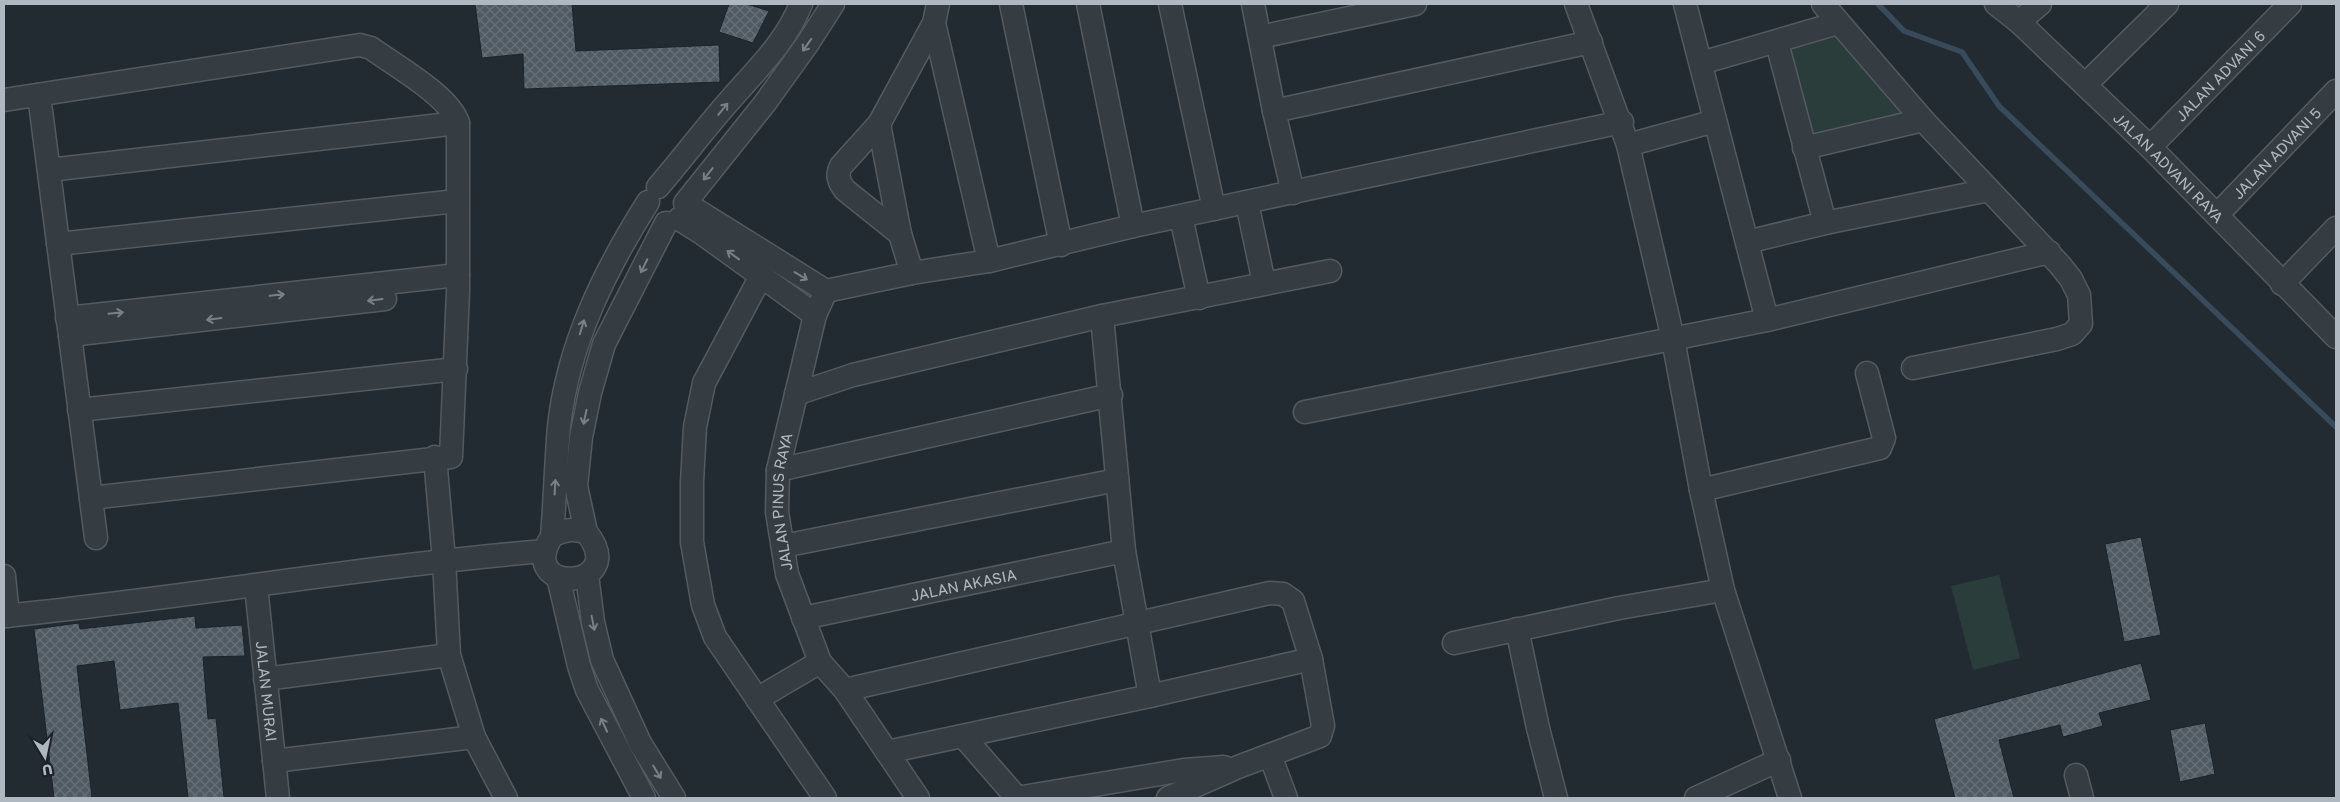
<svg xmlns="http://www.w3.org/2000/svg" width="2340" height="802" viewBox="0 0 2340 802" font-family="'Golos Text',sans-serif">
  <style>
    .park { fill: #2a3d3a }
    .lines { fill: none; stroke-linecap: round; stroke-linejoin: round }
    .stream { stroke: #394b5a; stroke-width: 5.5 }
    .building { fill: url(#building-cross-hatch); stroke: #1c242a }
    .minor-casing { stroke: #525b61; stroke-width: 25 }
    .minor { stroke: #353d43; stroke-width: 22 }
    .oneway { stroke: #788188 }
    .labels { text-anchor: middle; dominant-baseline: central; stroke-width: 4; stroke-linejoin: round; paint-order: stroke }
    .street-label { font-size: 15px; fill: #afb8c0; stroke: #1a2228 }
  </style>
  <defs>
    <pattern id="building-cross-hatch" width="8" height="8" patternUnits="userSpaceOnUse" patternTransform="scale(1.25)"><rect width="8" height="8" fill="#4f5a63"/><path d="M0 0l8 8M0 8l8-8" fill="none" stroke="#667078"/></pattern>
  </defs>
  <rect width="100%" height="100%" fill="#222b32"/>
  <g class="park">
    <polygon points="1843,35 1913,116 1813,140 1787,50"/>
    <polygon points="1999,575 2020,658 1973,670 1951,586"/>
  </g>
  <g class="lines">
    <polyline class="stream" points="1878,4 1904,31 1962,52 1999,106 2336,427"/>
  </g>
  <g class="building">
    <polygon points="475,4 572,4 576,51 719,45 720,82 524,89 523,54 482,58"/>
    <polygon points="729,4 747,4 769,11 753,43 719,32"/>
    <polygon points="2141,537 2161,635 2124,642 2105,544"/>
    <polygon points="195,616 196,628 242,625 245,656 203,657 208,719 216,718 224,798 188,798 178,703 120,710 114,661 77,666 92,798 54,798 34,629 79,623 80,629"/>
    <polygon points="2141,663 2151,700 2099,713 2103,726 2063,737 2060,725 1999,740 2014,798 1955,798 1934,719"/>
    <polygon points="2205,723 2215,774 2180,782 2170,730"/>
  </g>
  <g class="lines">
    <g class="minor-casing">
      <g id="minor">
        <polyline points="1011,4 1061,245"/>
        <polyline points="1088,4 1133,226"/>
        <polyline points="1170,4 1214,209"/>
        <polyline points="1253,4 1274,111 1293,193"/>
        <polyline points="1576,4 1628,145 1673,339 1701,490 1723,590 1790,798"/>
        <polyline points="1685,4 1767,320"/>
        <polyline points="1823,4 1923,120 2060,265 2071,279 2079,295 2081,324 2072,334 2057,339 1913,368"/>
        <path id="s1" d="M1996,4L2019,22L2150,147L2336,337"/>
        <polyline points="2019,22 2040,4"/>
        <polyline points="934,23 989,261"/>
        <polyline points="1260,37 1415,4"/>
        <polyline points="1777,43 1825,223"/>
        <polyline points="1701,63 1838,23"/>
        <polyline points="2085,85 2167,4"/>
        <polyline points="39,95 96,538"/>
        <path d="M4,100L360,45L371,48C394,65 450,96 458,123V291L451,457L91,498"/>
        <polyline points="1274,111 1591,42"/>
        <polyline points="879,124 900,234 912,273"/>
        <polyline points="1628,145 1715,121"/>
        <path id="s2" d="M2150,147L2290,4"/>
        <polyline points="1804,148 1923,120"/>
        <polyline points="49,170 458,123"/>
        <path d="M658,187C683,158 706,127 731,99C758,68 786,42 801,4"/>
        <polyline points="1247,203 1264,283"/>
        <path id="s3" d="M2217,215L2336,91"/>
        <polyline points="1181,217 1199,298"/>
        <polyline points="679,219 703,234 815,315"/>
        <path d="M900,234L845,190C839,182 836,176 841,166L879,124L934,23L938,4"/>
        <polyline points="1747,242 1825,223 1989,190"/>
        <polyline points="58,244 457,201"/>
        <polyline points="761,276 704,383 695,427 692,482 692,542 703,605 715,637 825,798"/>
        <polyline points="2282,284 2336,228"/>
        <polyline points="826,291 685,203 765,103 808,43 833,4"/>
        <polyline points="1102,316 1124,551 1150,696"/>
        <polyline points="67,318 458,275"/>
        <polyline points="70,335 385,299"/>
        <polyline points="796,394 853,375 1102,316 1330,271"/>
        <polyline points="79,410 456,369"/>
        <polyline points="1305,412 1767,320 2049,252"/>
        <polyline points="435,457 444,560 449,655 474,737 506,798"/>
        <polyline points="778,470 1111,395"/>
        <polyline points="1701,490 1880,448 1884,438 1867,373"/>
        <polyline points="586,532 576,486 581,437 590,393 604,344 666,223"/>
        <path d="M552,536C565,529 573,529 586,532C633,590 514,597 552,536C555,499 556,462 559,426C568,344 605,270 648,202"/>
        <polyline points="783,546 1117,480"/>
        <polyline points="587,575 593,622 602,660 640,743 674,798"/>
        <polyline points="4,576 8,616"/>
        <polyline points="558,577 579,666 587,690 644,798"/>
        <path id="s4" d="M256,586L278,798"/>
        <path d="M4,616C185,598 364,566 545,551"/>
        <path id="s5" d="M803,618L1124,551"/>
        <polyline points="1517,629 1538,728 1556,798"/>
        <polyline points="1454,643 1619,608 1723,590"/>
        <polyline points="265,679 449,655"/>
        <polyline points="845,690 1270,593 1283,594 1293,601 1311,659 1323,726 1320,736 1238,767 1168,798"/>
        <polyline points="757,699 820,662"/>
        <polyline points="963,736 1017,798 1184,770 1224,767"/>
        <polyline points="887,752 1150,696 1311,659"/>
        <polyline points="1270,755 1286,798"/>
        <polyline points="274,761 474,737"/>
        <polyline points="2076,775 2082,798"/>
        <path id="s6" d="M918,798L845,690L820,662L787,574L777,512L778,470L815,315L826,291L912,273L989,261L1133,226L1622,122"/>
        <polyline points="1696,798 1779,760"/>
      </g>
    </g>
    <use href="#minor" class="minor"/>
  </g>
  <defs><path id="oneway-shaft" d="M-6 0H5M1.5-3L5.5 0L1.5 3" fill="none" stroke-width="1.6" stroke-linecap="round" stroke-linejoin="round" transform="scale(1.25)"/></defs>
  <g class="oneway">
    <use href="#oneway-shaft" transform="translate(807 45) rotate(125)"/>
    <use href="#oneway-shaft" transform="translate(723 109) rotate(-51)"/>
    <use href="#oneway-shaft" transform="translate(708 174) rotate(128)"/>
    <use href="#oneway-shaft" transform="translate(733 255) rotate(-144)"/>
    <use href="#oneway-shaft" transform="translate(644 266) rotate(116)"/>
    <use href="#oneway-shaft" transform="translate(801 276) rotate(31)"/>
    <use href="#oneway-shaft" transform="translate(277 295) rotate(-6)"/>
    <use href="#oneway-shaft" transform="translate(375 300) rotate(173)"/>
    <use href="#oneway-shaft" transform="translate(116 313) rotate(-6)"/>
    <use href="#oneway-shaft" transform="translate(214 319) rotate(173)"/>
    <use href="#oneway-shaft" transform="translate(582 327) rotate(-73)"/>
    <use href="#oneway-shaft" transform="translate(585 417) rotate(102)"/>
    <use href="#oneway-shaft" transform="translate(555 487) rotate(-87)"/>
    <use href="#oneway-shaft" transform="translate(593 623) rotate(79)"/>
    <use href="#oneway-shaft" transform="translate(604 725) rotate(-115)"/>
    <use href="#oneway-shaft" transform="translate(657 772) rotate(59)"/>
  </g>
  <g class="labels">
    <g class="street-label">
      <text stroke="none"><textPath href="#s2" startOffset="100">JALAN ADVANI 6</textPath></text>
      <text stroke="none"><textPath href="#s3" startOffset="86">JALAN ADVANI 5</textPath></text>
      <text stroke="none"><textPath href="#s1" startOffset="238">JALAN ADVANI RAYA</textPath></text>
      <text stroke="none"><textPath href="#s6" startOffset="335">JALAN PINUS RAYA</textPath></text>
      <text stroke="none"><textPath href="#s5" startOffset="164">JALAN AKASIA</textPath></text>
      <text stroke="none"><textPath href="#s4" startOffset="106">JALAN MURAI</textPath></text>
    </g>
  </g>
  <rect width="2340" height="802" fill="none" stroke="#afb8c0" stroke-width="10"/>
  <g transform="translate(45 757) rotate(170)" stroke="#1a2228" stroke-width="4" paint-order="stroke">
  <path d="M0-4L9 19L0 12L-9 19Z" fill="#afb8c0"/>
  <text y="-8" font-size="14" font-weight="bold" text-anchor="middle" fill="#afb8c0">U</text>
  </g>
</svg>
